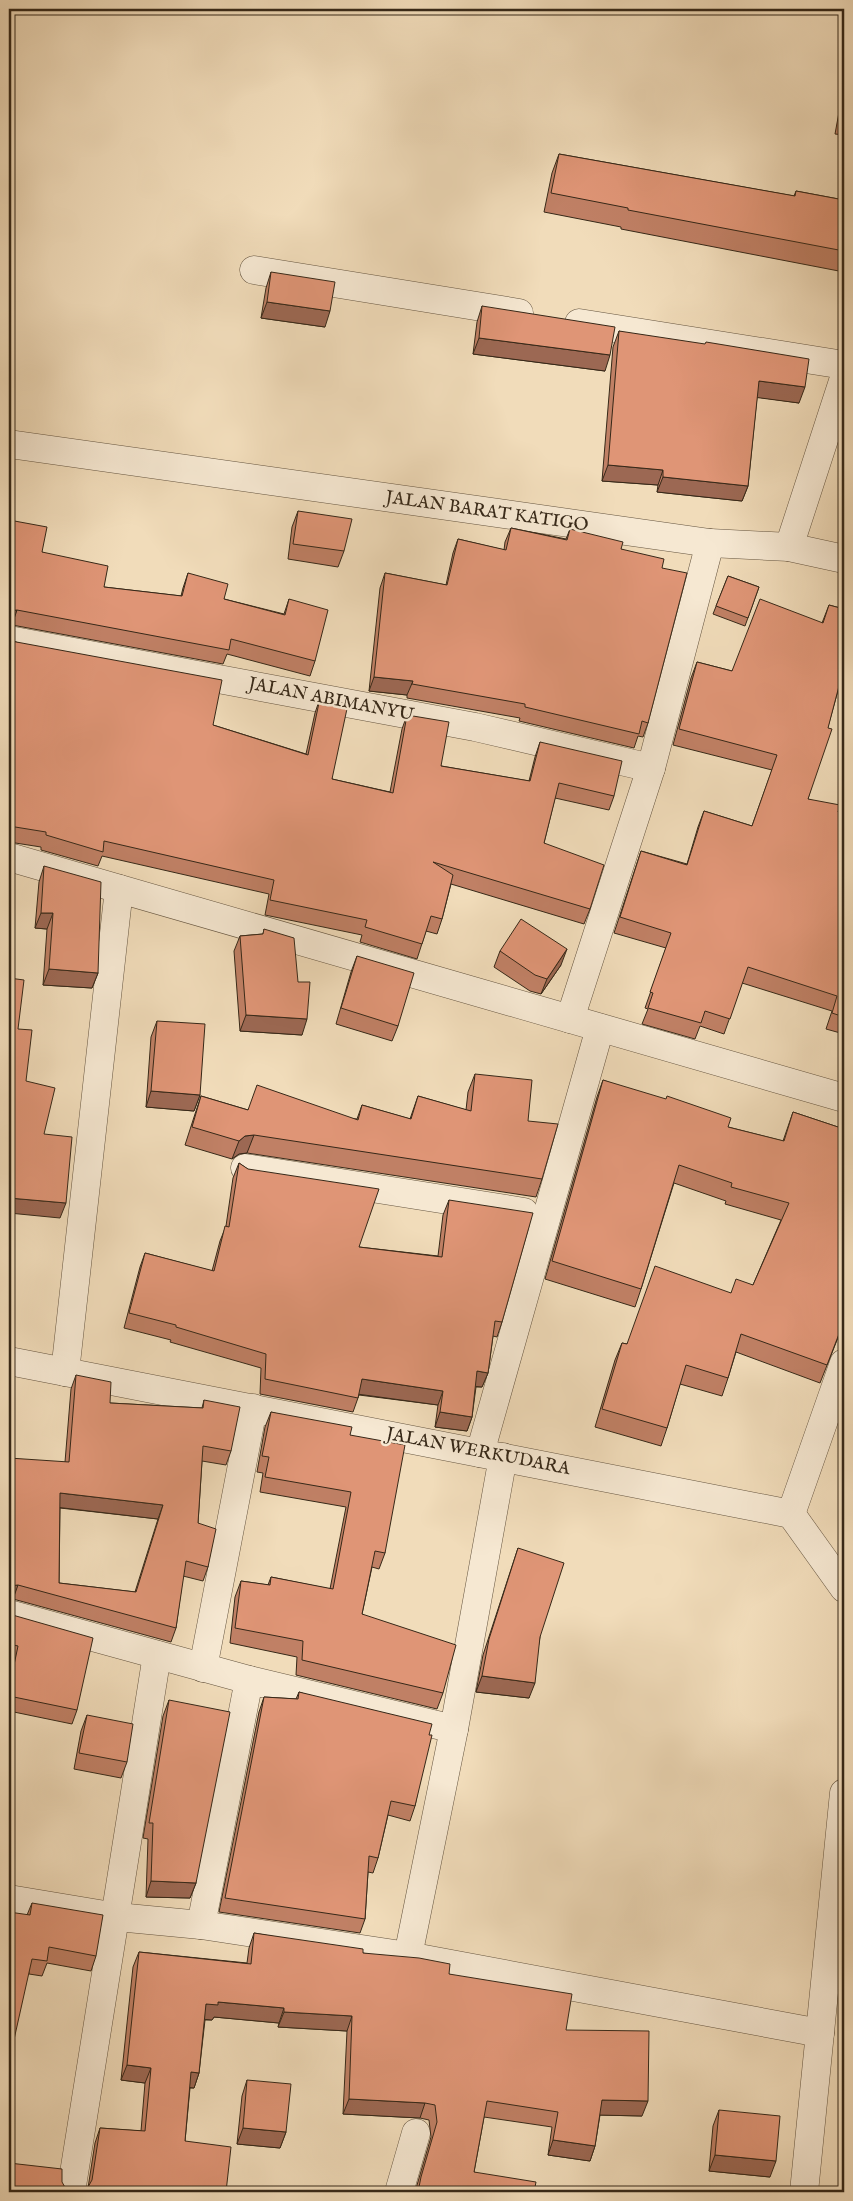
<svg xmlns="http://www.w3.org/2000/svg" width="853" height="2201" viewBox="0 0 853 2201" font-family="'IM FELL English',serif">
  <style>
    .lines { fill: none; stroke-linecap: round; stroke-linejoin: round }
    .minor-casing { stroke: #655540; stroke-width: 29 }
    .minor { stroke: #f6e8d2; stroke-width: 28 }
    .wall { fill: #c08065; stroke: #362818; fill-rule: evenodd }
    .shaded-wall { fill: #9c6853; stroke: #362818 }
    .building { fill: #df9576; stroke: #362818; fill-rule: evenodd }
    .labels { text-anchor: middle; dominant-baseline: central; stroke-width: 5; stroke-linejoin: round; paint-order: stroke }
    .street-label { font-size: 18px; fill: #362818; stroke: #f6e8d2 }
  </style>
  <rect width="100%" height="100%" fill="#f1dcba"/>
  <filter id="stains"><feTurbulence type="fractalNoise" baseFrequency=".004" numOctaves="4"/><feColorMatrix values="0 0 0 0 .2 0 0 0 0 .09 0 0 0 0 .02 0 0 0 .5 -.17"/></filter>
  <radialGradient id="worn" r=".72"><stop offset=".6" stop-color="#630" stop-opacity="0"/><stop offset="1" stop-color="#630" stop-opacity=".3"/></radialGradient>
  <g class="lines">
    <g class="minor-casing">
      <g id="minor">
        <polyline points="254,270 519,313"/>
        <polyline points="579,323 844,365"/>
        <polyline points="9,444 710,543 789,547 844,378"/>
        <polyline points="789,547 844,559"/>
        <polyline points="9,640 475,727 651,768"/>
        <polyline points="9,857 844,1098"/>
        <polyline points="570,1019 651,768 710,543"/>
        <polyline points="245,1168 524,1212"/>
        <polyline points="9,1361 791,1514"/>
        <polyline points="65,1372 119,889"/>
        <polyline points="480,1453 600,1028"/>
        <polyline points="791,1514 844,1363"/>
        <polyline points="791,1514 844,1588"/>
        <polyline points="9,1614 249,1680 454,1729"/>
        <polyline points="203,1668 253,1408"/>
        <polyline points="9,1899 117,1917 201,1925 408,1956 820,2033"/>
        <polyline points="201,1925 249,1680"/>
        <polyline points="408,1956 454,1729 503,1457"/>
        <polyline points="71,2192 157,1655"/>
        <polyline points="399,2192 416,2133"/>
        <polyline points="804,2192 844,1793"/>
      </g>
    </g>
    <use href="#minor" class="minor"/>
  </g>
  <g class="wall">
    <polygon points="844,85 844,135 835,134"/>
    <polygon points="559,154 794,196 796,191 844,200 844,272 621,229 621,227 544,212 552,173"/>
    <polygon points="271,272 325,327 261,318 266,288"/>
    <polygon points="482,306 605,371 473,354 477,322"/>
    <polygon points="619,331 799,403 757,397 748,486 742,501 657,492 658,485 602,481 613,347"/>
    <polygon points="298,511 344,551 338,567 288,559 292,527"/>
    <polygon points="511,528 566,539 570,529 621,549 662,568 648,723 643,737 638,736 634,748 519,721 520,718 407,698 407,695 369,691 380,588 385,573 446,585 453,553 458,539 504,550 505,542"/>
    <polygon points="42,552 104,587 181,596 183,588 188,573 224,599 284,614 289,599 315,661 310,676 227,654 223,664 12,625 9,625"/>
    <polygon points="728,576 759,587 745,626 713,614"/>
    <polygon points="829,605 844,609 844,676 842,676 808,799 838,812 844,814 844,1034 826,1029 832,1011 742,983 724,1034 700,1026 695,1039 642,1024 648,1009 645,1008 666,948 614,933 641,851 687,864 698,827 704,811 752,826 772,770 673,745 691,678 697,662 732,671 822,623"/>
    <polygon points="9,639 213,725 306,754 315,713 320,698 332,779 390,792 402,729 407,715 441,766 529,781 535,757 540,742 614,796 609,810 555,798 544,843 590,909 584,924 451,884 442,919 437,934 426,931 417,959 360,942 362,935 265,915 269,894 102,856 98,866 41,850 41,847 9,842"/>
    <polygon points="44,866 98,973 92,988 43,985 47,929 35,928 39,882"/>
    <polygon points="264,929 302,1035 240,1031 234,951 240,936 263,934"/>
    <polygon points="500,951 561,965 541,994 530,991 494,967"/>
    <polygon points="357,956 398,1026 392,1041 336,1024 351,972"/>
    <polygon points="157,1021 200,1095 194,1111 146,1107 151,1037"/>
    <polygon points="475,1074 528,1121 542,1179 536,1197 247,1153 239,1154 232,1159 185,1145 195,1114 201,1096 248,1110 357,1119 362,1105 410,1119 418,1096 466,1110 468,1092"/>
    <polygon points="603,1080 728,1127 783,1141 793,1112 844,1129 844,1326 843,1325 820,1383 736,1352 728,1378 722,1396 680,1384 667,1428 661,1446 595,1427 615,1360 622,1343 627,1344 731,1293 753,1285 781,1220 725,1204 726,1201 674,1183 641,1289 635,1307 545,1279 597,1097"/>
    <polygon points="239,1163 359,1247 438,1256 443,1215 449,1200 502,1322 497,1337 493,1336 488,1373 482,1387 476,1387 472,1417 467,1431 435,1427 438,1405 359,1395 353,1412 260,1394 261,1368 170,1342 171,1340 124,1328 140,1267 145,1253 212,1271 220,1241 226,1226 233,1178"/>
    <path d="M76,1375L110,1403L202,1408L204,1400L231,1451L226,1465L202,1461L198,1523L208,1567L203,1581L183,1576L176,1628L171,1642L13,1599H9L65,1462L71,1389ZM60,1508L158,1519L135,1592L59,1583Z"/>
    <polygon points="271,1412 350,1435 385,1553 379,1569 372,1567 362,1614 443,1693 437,1709 296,1675 297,1657 230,1643 235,1597 241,1581 268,1585 271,1577 330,1589 346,1507 260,1492 263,1473 257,1472 265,1427"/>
    <polygon points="518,1548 540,1637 529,1698 476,1692 483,1655"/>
    <polygon points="9,1614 77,1710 72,1724 9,1711 9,1678 13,1660 9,1659"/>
    <polygon points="299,1692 429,1735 415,1806 410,1821 388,1815 378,1858 373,1873 368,1872 365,1919 360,1933 219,1912 259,1712 264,1697 296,1699"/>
    <polygon points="169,1700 196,1883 190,1898 146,1897 148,1839 143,1838 163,1716"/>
    <polygon points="87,1715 127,1762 121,1778 74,1769 81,1731"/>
    <polygon points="32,1903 96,1956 91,1971 47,1963 42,1976 29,1974 27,1915"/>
    <polygon points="254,1933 363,1953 449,1974 566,2030 642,2116 600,2115 595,2146 590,2161 548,2155 552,2127 484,2117 474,2172 534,2192 415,2192 431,2137 429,2120 420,2118 343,2114 347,2031 278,2027 279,2023 214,2017 212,2020 205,2020 199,2073 194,2088 190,2088 185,2141 82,2192 88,2188 95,2143 100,2128 141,2131 145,2083 121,2080 133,1967 139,1952 247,1963 249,1948"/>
    <polygon points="247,2080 286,2132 280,2148 237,2144 242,2096"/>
    <polygon points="719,2110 770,2177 709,2171 713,2126"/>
  </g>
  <g class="shaded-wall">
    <polygon points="267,302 330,311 325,327 261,318"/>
    <polygon points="479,338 610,355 605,371 473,354"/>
    <polygon points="759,381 805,387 799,403 753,397"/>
    <polygon points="608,465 663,470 658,485 602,481"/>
    <polygon points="663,477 748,486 742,501 657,492"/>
    <polygon points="17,610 12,625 9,625 9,611"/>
    <polygon points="374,677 413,681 407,695 369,691"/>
    <polygon points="41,913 53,913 47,929 35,928"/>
    <polygon points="567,949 561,965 541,994 547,979"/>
    <polygon points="49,969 98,973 92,988 43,985"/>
    <polygon points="246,1015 307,1019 302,1035 240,1031"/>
    <polygon points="151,1091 200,1095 194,1111 146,1107"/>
    <polygon points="254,1135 247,1153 239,1154 232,1159 239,1141 245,1136"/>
    <polygon points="9,1198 66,1203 60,1218 9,1213"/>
    <polygon points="477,1371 488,1373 482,1387 472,1386"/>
    <polygon points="362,1379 443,1391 438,1405 357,1394"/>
    <polygon points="440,1412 472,1417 467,1431 435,1427"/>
    <polygon points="60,1493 163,1505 158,1519 55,1507"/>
    <polygon points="10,1585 18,1585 13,1599 9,1599 9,1586"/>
    <polygon points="482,1676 535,1683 529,1698 476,1692"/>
    <polygon points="151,1881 196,1883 190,1898 146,1897"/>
    <polygon points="218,2002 284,2008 279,2023 214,2017 212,2020 201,2019 206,2004"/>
    <polygon points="284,2012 352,2016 347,2031 278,2027"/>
    <polygon points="127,2065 151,2068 145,2083 121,2080"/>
    <polygon points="191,2072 199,2073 194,2088 185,2087"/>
    <polygon points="349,2099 425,2103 420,2118 343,2114"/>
    <polygon points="602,2100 648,2101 642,2116 597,2115"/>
    <polygon points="243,2128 286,2132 280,2148 237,2144"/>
    <polygon points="553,2140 595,2146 590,2161 548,2155"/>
    <polygon points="715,2155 776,2161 770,2177 709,2171"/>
  </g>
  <g class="building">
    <polygon points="844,99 844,119 841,118"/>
    <polygon points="559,154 795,196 796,191 844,200 844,251 628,210 628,208 551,193"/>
    <polygon points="271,272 335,282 330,311 267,302"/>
    <polygon points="482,306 615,327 610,355 479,338"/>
    <polygon points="619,331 705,344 706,342 809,359 805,387 759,381 748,486 663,477 663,470 608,465"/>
    <polygon points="298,511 352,519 344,551 293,544"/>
    <polygon points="9,520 47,527 42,552 108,566 104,587 182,596 188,573 228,584 224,599 285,615 289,599 328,610 315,661 231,639 229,650 17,610 9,611"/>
    <polygon points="511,528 567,540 570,529 623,542 621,549 664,559 662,568 687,573 648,723 642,721 639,734 525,707 525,704 412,684 413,681 374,677 385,573 447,585 458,539 506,550"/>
    <polygon points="728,576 759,587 748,618 716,606"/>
    <polygon points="760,599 823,623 829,605 844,609 844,667 828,728 832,729 808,799 840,805 838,812 844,814 844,1017 832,1013 837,996 748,967 730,1019 705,1011 701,1023 648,1008 653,993 650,992 671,933 620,917 641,851 687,865 704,811 752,826 777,755 679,729 697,662 732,671"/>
    <polygon points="9,639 11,641 222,680 213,725 308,755 320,698 348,704 332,779 393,793 407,715 449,722 441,766 530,781 540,742 622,761 614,796 559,783 544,843 604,865 590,909 433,862 453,875 442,919 431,916 422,944 365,927 367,920 270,900 274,880 104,841 103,852 46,835 46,832 9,826"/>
    <polygon points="44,866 101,882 98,973 49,969 53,913 41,913"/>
    <polygon points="521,919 567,949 547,979 535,975 500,951"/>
    <polygon points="264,929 294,938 298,982 310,982 307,1019 246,1015 240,936 263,934"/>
    <polygon points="357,956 414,973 398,1026 341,1008"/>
    <polygon points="9,978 24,980 18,1029 32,1030 26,1081 55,1088 44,1134 72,1137 66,1203 9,1198"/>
    <polygon points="157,1021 205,1024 200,1095 151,1091"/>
    <polygon points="475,1074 532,1080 528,1121 558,1124 542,1179 254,1135 245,1136 239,1141 192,1127 201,1096 248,1110 257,1085 358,1120 362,1105 411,1119 418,1096 471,1111"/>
    <polygon points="603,1080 666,1099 667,1096 731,1118 728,1127 784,1141 793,1112 844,1129 844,1321 827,1365 741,1334 728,1378 686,1365 667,1428 602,1409 622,1343 627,1344 655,1266 731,1293 736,1279 753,1285 789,1203 731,1187 732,1183 679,1165 641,1289 552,1261"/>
    <polygon points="239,1163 248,1169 379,1189 359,1247 442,1257 449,1200 533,1213 502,1322 495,1321 488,1373 477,1371 472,1417 440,1412 443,1391 362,1379 358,1398 265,1379 266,1354 176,1327 176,1325 129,1313 145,1253 214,1271 225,1226 229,1227"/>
    <path d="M76,1375L111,1382L110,1403L203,1408L204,1400L240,1407L231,1451L203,1446L198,1523L216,1529L208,1567L186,1561L176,1628L18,1585L9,1586V1458L69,1462ZM60,1493L163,1505L136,1592L59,1583Z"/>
    <polygon points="9,1381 13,1382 9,1425"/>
    <polygon points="271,1412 352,1427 350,1435 405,1445 385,1553 375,1551 362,1614 456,1645 443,1693 302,1660 303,1641 235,1628 241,1581 270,1585 271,1577 333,1589 351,1492 265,1477 269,1457 262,1456"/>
    <polygon points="518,1548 564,1563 540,1637 535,1683 482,1676 489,1639"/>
    <polygon points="9,1614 93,1638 77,1710 9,1696 9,1689 18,1646 9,1644"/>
    <polygon points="299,1692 432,1724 429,1735 432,1735 415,1806 391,1801 378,1858 369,1856 365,1919 225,1898 264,1697 298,1699"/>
    <polygon points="169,1700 230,1712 196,1883 151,1881 153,1823 149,1823"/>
    <polygon points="87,1715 133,1724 127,1762 79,1753"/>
    <polygon points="32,1903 103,1915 96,1956 49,1947 47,1961 32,1959 9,2062 9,1912 30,1915"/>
    <polygon points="254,1933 363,1949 363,1953 419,1958 450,1964 449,1974 572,1994 566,2030 649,2031 648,2101 602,2100 595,2146 553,2140 558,2112 487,2101 474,2172 536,2182 534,2192 418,2192 421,2177 437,2122 435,2105 425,2103 349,2099 352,2016 284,2012 284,2008 218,2002 218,2005 206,2004 199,2073 191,2072 185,2141 231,2147 226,2192 74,2192 82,2192 88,2187 92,2180 100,2128 145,2131 151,2068 127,2065 139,1952 251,1964"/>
    <polygon points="247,2080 291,2084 286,2132 243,2128"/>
    <polygon points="719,2110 780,2116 776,2161 715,2155"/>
    <polygon points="9,2163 62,2169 62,2182 66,2189 73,2192 9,2192"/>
  </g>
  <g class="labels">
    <g class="street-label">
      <text transform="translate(487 512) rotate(8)">JALAN BARAT KATIGO</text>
      <text transform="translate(331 700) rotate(11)">JALAN ABIMANYU</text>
      <text transform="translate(478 1452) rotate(11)">JALAN WERKUDARA</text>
    </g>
  </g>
  <rect width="853" height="2201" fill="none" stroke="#f1dcba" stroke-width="30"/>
  <rect x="10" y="10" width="833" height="2181" fill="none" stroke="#362818" stroke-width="2.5"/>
  <rect x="15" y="15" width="823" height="2171" fill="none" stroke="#362818"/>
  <rect width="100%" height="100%" filter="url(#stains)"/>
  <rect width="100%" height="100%" fill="url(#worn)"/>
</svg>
